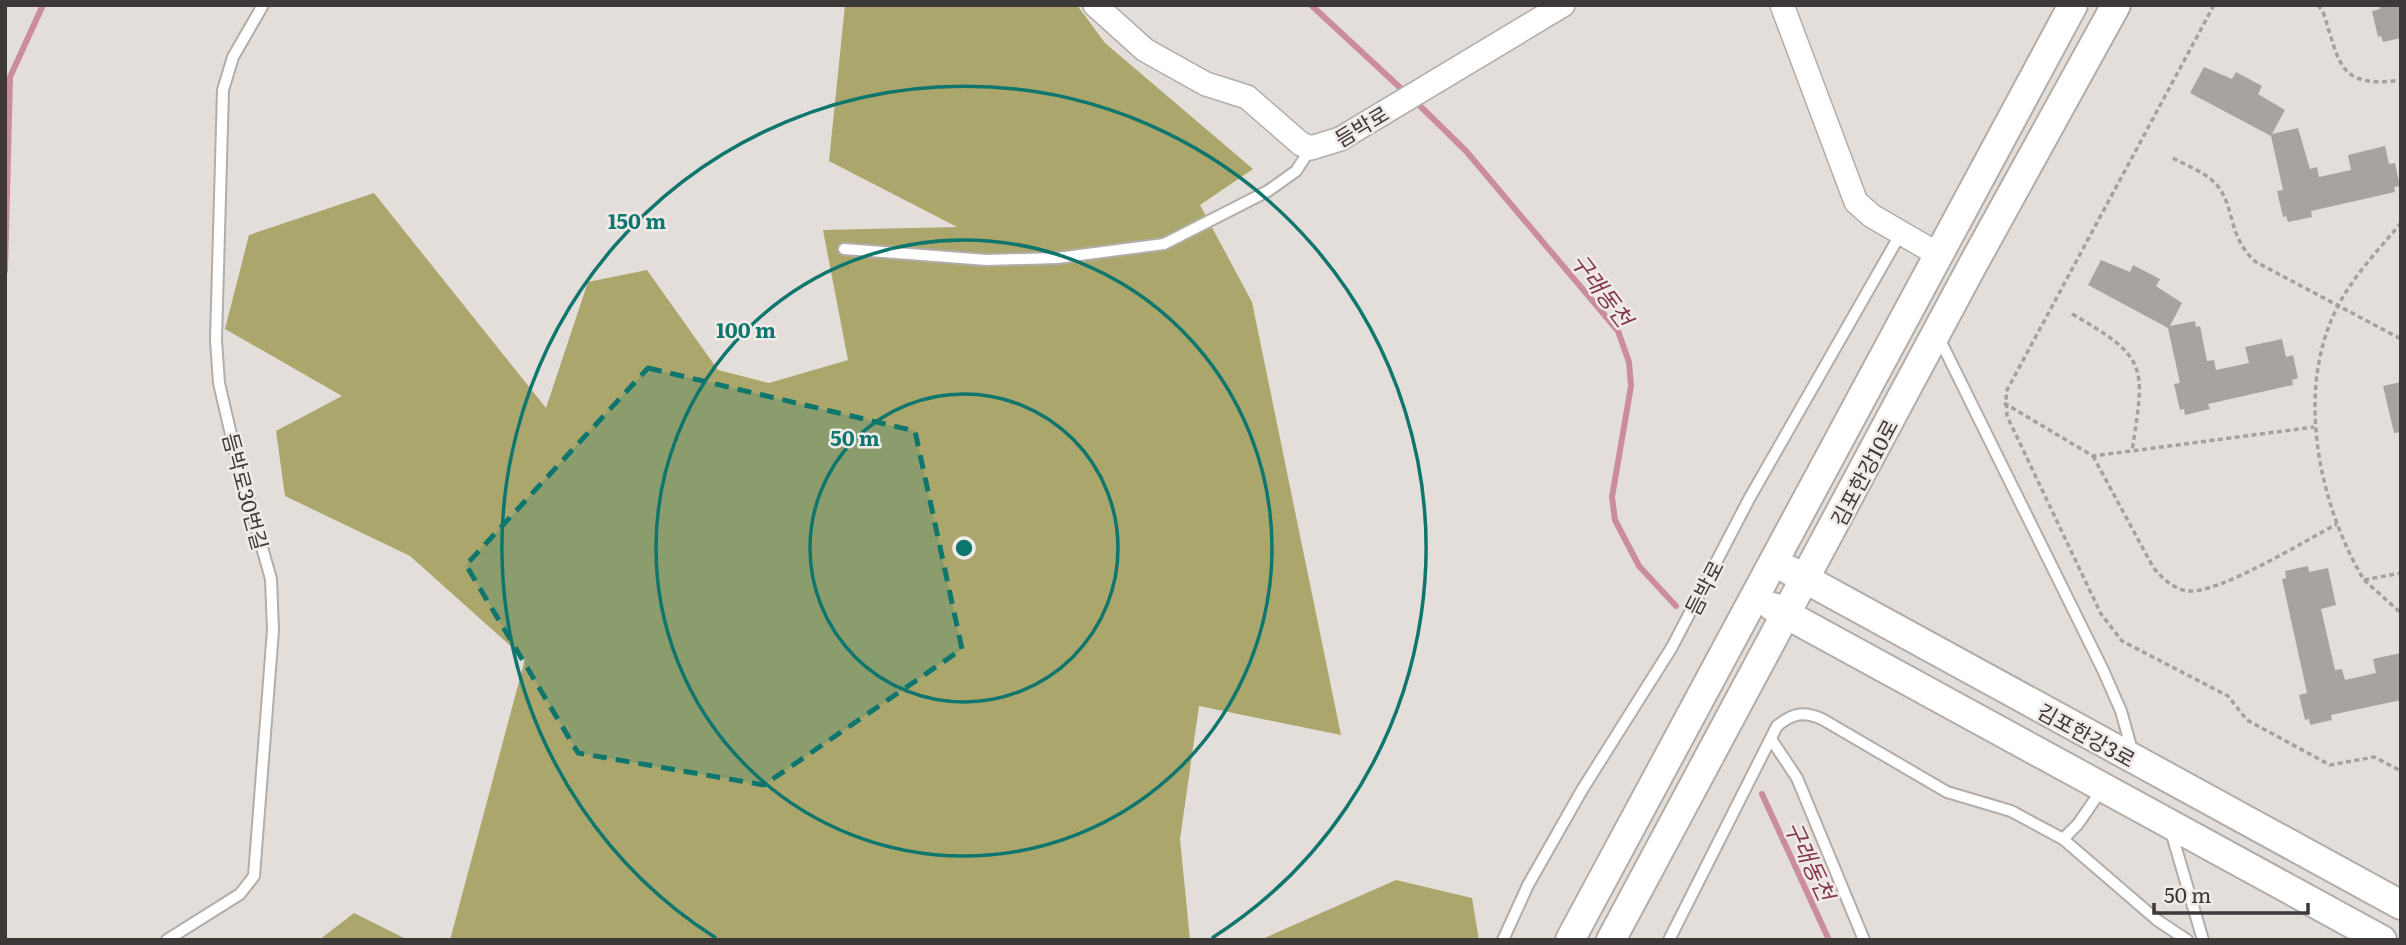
<svg xmlns="http://www.w3.org/2000/svg" width="2406" height="945" viewBox="0 0 2406 945" font-family="Literata,'Noto Sans KR',serif">
  <style>
    .forest { fill: #aba76c }
    .lines { fill: none; stroke-linecap: round; stroke-linejoin: round }
    .stream { stroke: #cb8d9e; stroke-width: 6 }
    .building { fill: #a7a49f }
    .service-casing { stroke: #b2ada9; stroke-width: 14 }
    .minor-casing { stroke: #b2ada9; stroke-width: 26 }
    .tertiary-casing { stroke: #b2ada9; stroke-width: 32 }
    .path { stroke: #a6a19e; stroke-width: 3.5; stroke-dasharray: 5 3.5; stroke-linecap: butt }
    .service { stroke: #fff; stroke-width: 10 }
    .minor { stroke: #fff; stroke-width: 23 }
    .tertiary { stroke: #fff; stroke-width: 28 }
    .marked { fill: #0f766e; fill-opacity: 0.2; stroke: #0f766e; stroke-width: 5; stroke-dasharray: 14 9; stroke-linejoin: round }
    .ring { fill: none; stroke: #0f766e; stroke-width: 3.5 }
    .labels { text-anchor: middle; dominant-baseline: central; stroke-width: 5; stroke-linejoin: round; paint-order: stroke }
    .street-label { font-size: 21px; fill: #3c3938; stroke: #f1ebe8 }
    .water-label { font-size: 23px; font-style: italic; fill: #833650; stroke: #f1ebe8 }
    .centre { fill: #0f766e; stroke: #f1ebe8; stroke-width: 3.5 }
    .ring-label { font-size: 21px; text-anchor: middle; font-weight: bold; fill: #0f766e; stroke: #f1ebe8; stroke-width: 5; stroke-linejoin: round; paint-order: stroke }
  </style>
  <rect width="100%" height="100%" fill="#e4deda"/>
  <g class="forest">
    <polygon points="845,5 1077,5 1105,43 1253,169 1200,205 1252,302 1341,735 1199,706 1180,839 1190,940 450,940 525,659 410,556 285,496 276,431 342,396 225,329 249,235 374,193 546,408 588,282 647,270 718,370 769,383 848,360 823,230 957,227 829,161"/>
    <polygon points="1396,880 1472,898 1479,940 1260,940"/>
    <polygon points="354,913 408,940 319,940"/>
  </g>
  <g class="lines">
    <g class="stream">
      <polyline points="1311,5 1407,94"/>
      <polyline points="1415,101 1466,151 1618,331 1629,362 1631,386 1612,497 1615,520 1639,566 1676,606"/>
      <polyline points="5,271 10,77 43,5"/>
      <polyline points="1762,794 1829,940"/>
    </g>
  </g>
  <g class="building">
    <polygon points="2379,5 2401,5 2401,38 2383,42 2381,36 2378,37 2372,11 2380,9"/>
    <polygon points="2204,67 2232,79 2236,72 2262,86 2258,94 2285,110 2272,134 2298,128 2310,169 2317,167 2319,177 2351,170 2348,155 2385,146 2389,164 2395,163 2400,186 2394,187 2395,192 2311,211 2312,217 2288,222 2286,216 2283,217 2277,191 2283,190 2271,136 2190,93"/>
    <polygon points="2101,260 2130,272 2133,265 2160,279 2156,286 2182,303 2170,326 2195,321 2196,327 2200,326 2207,361 2214,360 2216,370 2249,363 2245,347 2282,339 2286,357 2293,355 2298,378 2292,380 2293,385 2208,404 2210,409 2185,415 2184,409 2180,410 2174,384 2180,383 2168,328 2088,285"/>
    <polygon points="2401,382 2401,432 2394,433 2383,386"/>
    <polygon points="2308,566 2309,572 2328,568 2336,605 2321,609 2335,670 2342,669 2345,680 2376,673 2373,659 2401,653 2401,700 2331,715 2332,720 2310,725 2309,719 2305,720 2299,695 2307,693 2282,579 2286,578 2285,571"/>
  </g>
  <g class="lines">
    <g class="service-casing">
      <g id="service">
        <polyline points="844,249 987,260 1057,258 1164,244 1268,191 1296,171 1311,148"/>
        <polyline points="1939,338 2103,670 2121,711 2133,754"/>
        <polyline points="1771,739 1797,778 1864,940"/>
        <polyline points="2170,828 2203,940"/>
        <polyline points="2063,839 2157,920 2187,940"/>
        <polyline points="167,940 240,894 254,876 273,630 271,579 236,456 219,383 216,340 223,90 233,57 263,5"/>
        <polyline points="1503,940 1528,885 1582,790 1672,647 1749,499 1901,233"/>
        <path d="M1669,940L1777,726C1793,713 1803,711 1822,719L1947,792L2011,811L2063,839L2078,824L2102,789"/>
      </g>
    </g>
    <g class="minor-casing">
      <g id="minor">
        <polyline points="1095,5 1145,50 1206,84 1247,97 1301,144 1311,148 1340,139 1563,5"/>
        <polyline points="1782,5 1856,202 1872,216 1939,255"/>
      </g>
    </g>
    <g class="tertiary-casing">
      <g id="tertiary">
        <polyline points="1789,570 2401,905"/>
        <polyline points="1773,607 2382,940"/>
        <polyline points="1570,940 2073,5"/>
        <polyline points="1611,940 1971,268 2116,5"/>
      </g>
    </g>
    <g class="path">
      <polyline points="2214,5 2006,392 2007,416 2101,614 2122,641 2228,696 2247,720 2330,765 2374,757 2401,771"/>
      <path d="M2318,5L2323,12C2340,62 2337,89 2401,80"/>
      <path d="M2173,158C2187,166 2205,172 2216,184C2236,207 2227,237 2256,262L2401,339"/>
      <path d="M2401,223C2380,248 2355,274 2339,304C2294,387 2318,503 2364,580L2401,573"/>
      <path d="M2072,314C2149,358 2145,366 2132,451"/>
      <polyline points="2004,403 2093,456 2314,427"/>
      <path d="M2093,456L2153,567C2162,578 2173,589 2188,591C2219,594 2306,540 2337,524"/>
      <polyline points="2364,580 2401,613"/>
    </g>
    <use href="#service" class="service"/>
    <use href="#minor" class="minor"/>
    <use href="#tertiary" class="tertiary"/>
  </g>
  <path class="marked" d="M648,368L915,431L962,649L764,785L578,753L466,565Z"/>
  <g class="ring">
    <circle cx="964" cy="548" r="154"/>
    <circle cx="964" cy="548" r="308"/>
    <path d="M716 938A462 462 0 1 1 1212 938"/>
  </g>
  <g class="labels">
    <g class="street-label">
      <text transform="translate(1361 125) rotate(-31)">듬박로</text>
      <text transform="translate(1863 472) rotate(-62)">김포한강10로</text>
      <text transform="translate(247 491) rotate(75)">듬박로30번길</text>
      <text transform="translate(1703 587) rotate(-63)">듬박로</text>
      <text transform="translate(2087 734) rotate(29)">김포한강3로</text>
    </g>
    <g class="water-label">
      <text transform="translate(1603 289) rotate(53)">구래동천</text>
      <text transform="translate(1811 860) rotate(65)">구래동천</text>
    </g>
  </g>
  <circle cx="964" cy="548" r="10" class="centre"/>
  <g class="ring-label">
    <text x="637" y="229">150 m</text>
    <text x="746" y="338">100 m</text>
    <text x="855" y="446">50 m</text>
  </g>
  <rect width="2406" height="945" fill="none" stroke="#3c3938" stroke-width="14"/>
  <path d="M2154 903v10h154v-10" fill="none" stroke="#3c3938" stroke-width="3.5"/>
  <text x="2164" y="903" font-size="21" fill="#3c3938" stroke="#f1ebe8" stroke-width="5" paint-order="stroke">50 m</text>
</svg>
